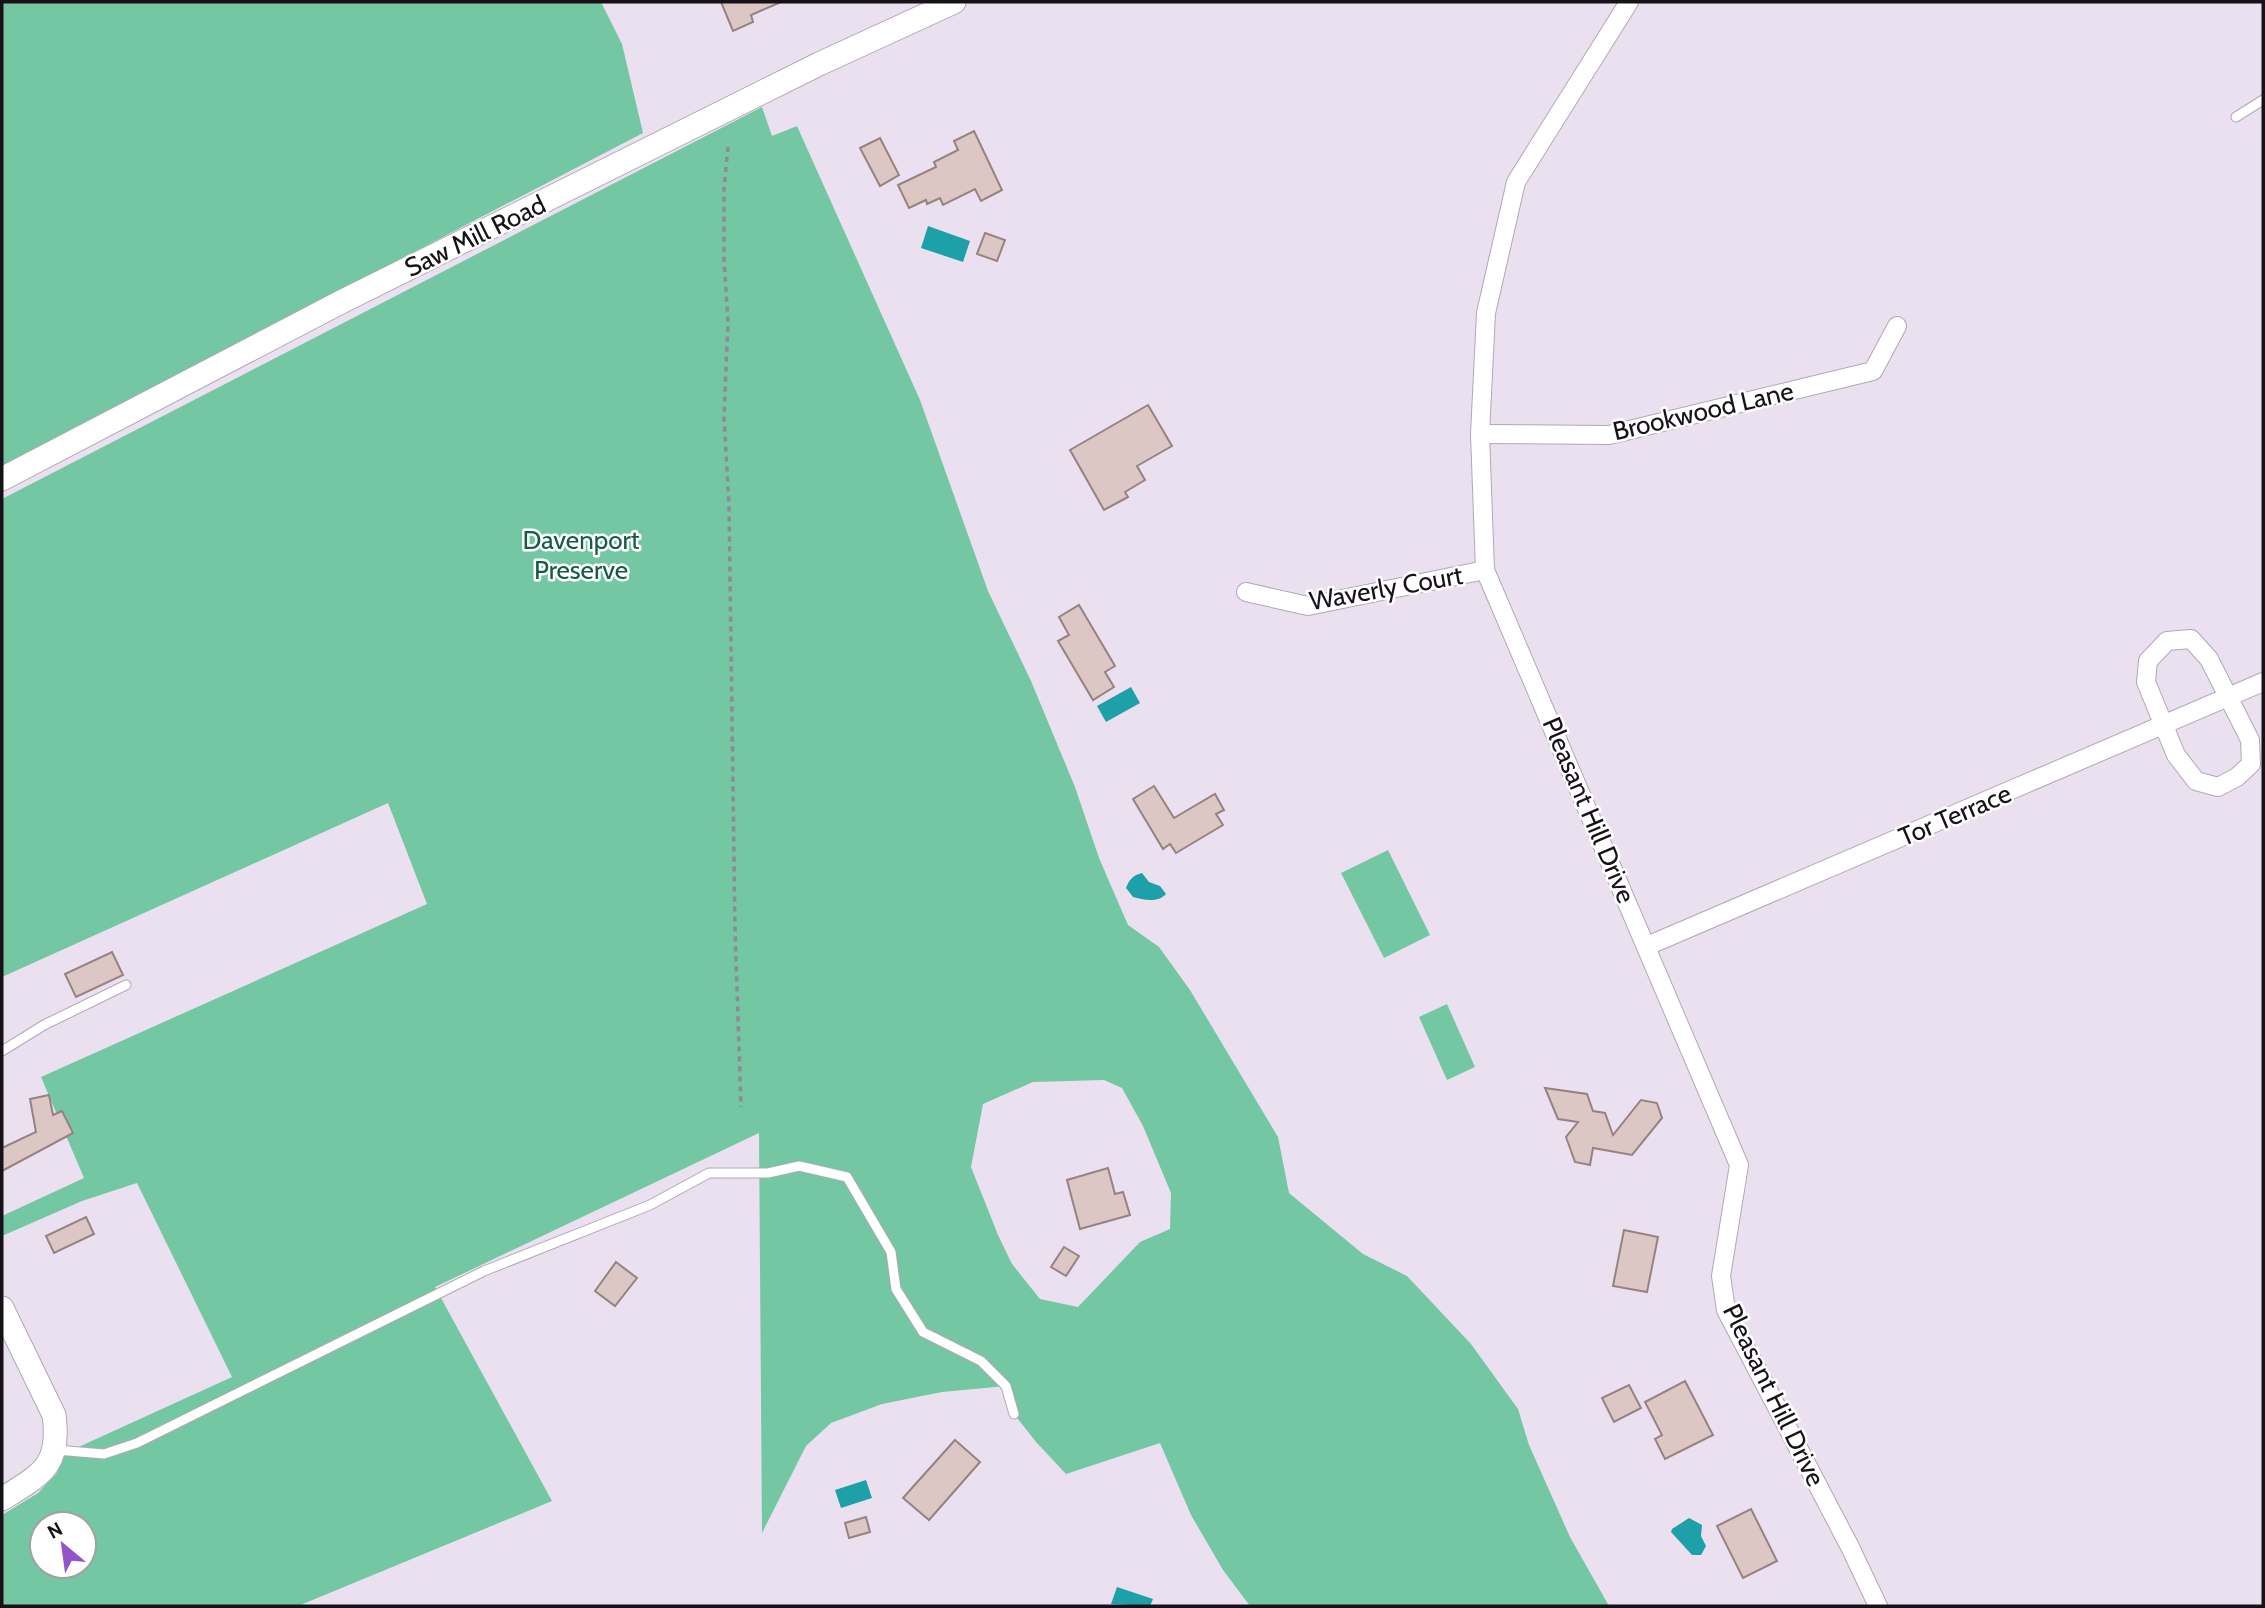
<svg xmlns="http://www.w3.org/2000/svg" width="2265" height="1608" viewBox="0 0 2265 1608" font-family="Cabin,sans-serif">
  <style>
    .green { fill: #74c7a3; fill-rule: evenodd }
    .water { fill: #1ea0a8 }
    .building { fill: #ddc7c5; stroke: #968281; stroke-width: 2 }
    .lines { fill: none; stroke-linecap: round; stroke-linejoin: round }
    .service-casing { stroke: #b1a7b6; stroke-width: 11 }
    .minor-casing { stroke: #b1a7b6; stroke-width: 20 }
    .tertiary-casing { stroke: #b1a7b6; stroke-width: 25 }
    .path { stroke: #908893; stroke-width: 3.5; stroke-dasharray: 5 5; stroke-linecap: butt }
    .service { stroke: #fff; stroke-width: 9 }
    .minor { stroke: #fff; stroke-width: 18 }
    .tertiary { stroke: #fff; stroke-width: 23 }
    .labels { text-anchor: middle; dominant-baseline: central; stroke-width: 5; stroke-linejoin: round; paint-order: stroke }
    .street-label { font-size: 26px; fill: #161218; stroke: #fff }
    .park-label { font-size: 26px; fill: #155c43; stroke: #fff }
  </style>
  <rect width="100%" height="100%" fill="#ebe0f0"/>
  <g class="green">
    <polygon points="2,2 601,2 622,44 643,133 2,466"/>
    <path d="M762,107L772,136L797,126L920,400L988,591L1031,681L1075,787L1099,858L1128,925L1159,947L1190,990L1278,1137L1289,1193L1363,1254L1407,1276L1471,1344L1518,1409L1529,1445L1570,1537L1609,1606H1250L1223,1570L1191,1515L1160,1443L1066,1474L1036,1442L1014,1414L1006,1386L942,1392L882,1404L831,1423L806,1446L762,1533L759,1133L435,1287L552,1501L298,1606H2V1515L38,1493L57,1473L61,1455L232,1377L137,1183L82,1201L2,1236V1216L84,1178L41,1077L427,904L388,803L2,977V499ZM1104,1080L1122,1088L1143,1126L1171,1193L1170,1229L1140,1242L1078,1307L1040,1299L1012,1264L998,1235L971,1167L983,1104L1033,1082ZM42,1524H84V1566H42Z"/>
    <polygon points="1388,850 1430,935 1384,958 1341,873"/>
    <polygon points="1447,1004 1475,1067 1447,1080 1419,1017"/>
  </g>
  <g class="water">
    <polygon points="928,226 970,241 963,262 921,248"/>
    <polygon points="1131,687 1140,703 1106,722 1097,706"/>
    <path d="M1142,873L1149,882L1160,886L1166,894C1158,903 1143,900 1133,897L1126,888C1129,880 1133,875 1142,873Z"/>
    <polygon points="866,1480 872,1498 841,1508 835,1490"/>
    <polygon points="1689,1518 1702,1525 1701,1536 1706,1546 1701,1555 1692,1555 1671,1532 1672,1529"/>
    <polygon points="1117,1587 1153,1599 1150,1606 1111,1604"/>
  </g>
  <g class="building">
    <polygon points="721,2 781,2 751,15 753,22 733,31"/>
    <polygon points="974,131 1002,190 981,201 975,189 943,205 940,198 927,204 926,200 909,208 898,185 936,167 934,162 958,150 954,141"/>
    <polygon points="880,138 899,175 880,186 860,148"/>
    <polygon points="985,233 1005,240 997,261 977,254"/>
    <polygon points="1148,405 1172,446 1137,466 1145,480 1125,492 1128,497 1104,510 1070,450"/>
    <polygon points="1079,605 1115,666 1105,672 1114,687 1093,700 1058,641 1069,635 1059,617"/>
    <polygon points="1154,786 1174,818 1215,794 1224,810 1216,814 1223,825 1176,853 1170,844 1163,849 1133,799"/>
    <polygon points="112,952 123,975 76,997 65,974"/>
    <polygon points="1545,1088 1587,1094 1593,1111 1605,1113 1613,1135 1641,1100 1657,1103 1662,1118 1632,1155 1593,1148 1590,1165 1575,1162 1566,1137 1578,1122 1558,1119"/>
    <polygon points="49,1095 53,1115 62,1111 73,1133 2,1171 2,1148 36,1132 30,1099"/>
    <polygon points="1108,1168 1115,1194 1123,1192 1130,1215 1080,1229 1067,1180"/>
    <polygon points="86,1217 94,1234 54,1253 46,1236"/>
    <polygon points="1624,1230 1658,1237 1647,1292 1613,1286"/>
    <polygon points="1064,1247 1079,1256 1066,1276 1051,1267"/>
    <polygon points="616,1262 637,1278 615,1306 595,1291"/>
    <polygon points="1685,1381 1713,1435 1665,1459 1655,1439 1662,1435 1645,1402"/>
    <polygon points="1629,1385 1641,1408 1614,1422 1602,1398"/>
    <polygon points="955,1440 980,1462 929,1520 903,1498"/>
    <polygon points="1751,1509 1777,1561 1743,1578 1717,1526"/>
    <polygon points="866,1517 870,1532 849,1538 845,1523"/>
  </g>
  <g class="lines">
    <g class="service-casing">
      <g id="service">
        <polyline points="2236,117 2263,100"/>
        <polyline points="2,1051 44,1025 126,985"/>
        <polyline points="56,1450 104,1454 137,1443 484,1271 650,1205 709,1173 768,1173 799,1166 847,1177 891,1252 896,1289 923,1332 981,1361 1006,1386 1014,1414"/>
      </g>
    </g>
    <g class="minor-casing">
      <g id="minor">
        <polyline points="1629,2 1516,182 1486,313 1480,434 1485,570 1739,1165 1721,1276 1726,1310 1850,1547 1878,1606"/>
        <polyline points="1480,434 1609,435 1873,371 1897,326"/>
        <polyline points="1246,592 1308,606 1485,570"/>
        <polygon points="2191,639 2209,659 2250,740 2251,764 2237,777 2218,787 2196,781 2176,755 2146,682 2148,661 2167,641"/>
        <polyline points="1647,946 2263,682"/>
      </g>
    </g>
    <g class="tertiary-casing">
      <g id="tertiary">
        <polyline points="2,479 341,302 819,64 954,2"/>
        <path d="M2,1308L54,1415C61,1466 42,1474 2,1499"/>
      </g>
    </g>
    <polyline class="path" points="728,147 724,188 724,260 728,322 724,417 729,505 735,929 741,1107"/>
    <use href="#service" class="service"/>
    <use href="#minor" class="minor"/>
    <use href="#tertiary" class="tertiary"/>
  </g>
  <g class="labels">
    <g class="street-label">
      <text transform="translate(475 236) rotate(-26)">Saw Mill Road</text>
      <text transform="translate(1703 411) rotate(-13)">Brookwood Lane</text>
      <text transform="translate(1386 588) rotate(-10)">Waverly Court</text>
      <text transform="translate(1589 810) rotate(67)">Pleasant Hill Drive</text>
      <text transform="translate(1955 815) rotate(-23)">Tor Terrace</text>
      <text transform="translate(1774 1395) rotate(64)">Pleasant Hill Drive</text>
    </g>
    <g class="park-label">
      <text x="581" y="540">Davenport<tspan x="581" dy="30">Preserve</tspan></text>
    </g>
  </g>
  <rect width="2265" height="1608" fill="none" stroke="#161218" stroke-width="7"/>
  <g transform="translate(63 1545) rotate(331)"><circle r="33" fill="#ffffff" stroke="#a2a0a3" stroke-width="2"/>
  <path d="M0-5L12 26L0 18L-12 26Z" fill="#9353c9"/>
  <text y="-10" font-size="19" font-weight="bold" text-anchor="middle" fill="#161218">N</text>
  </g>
</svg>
